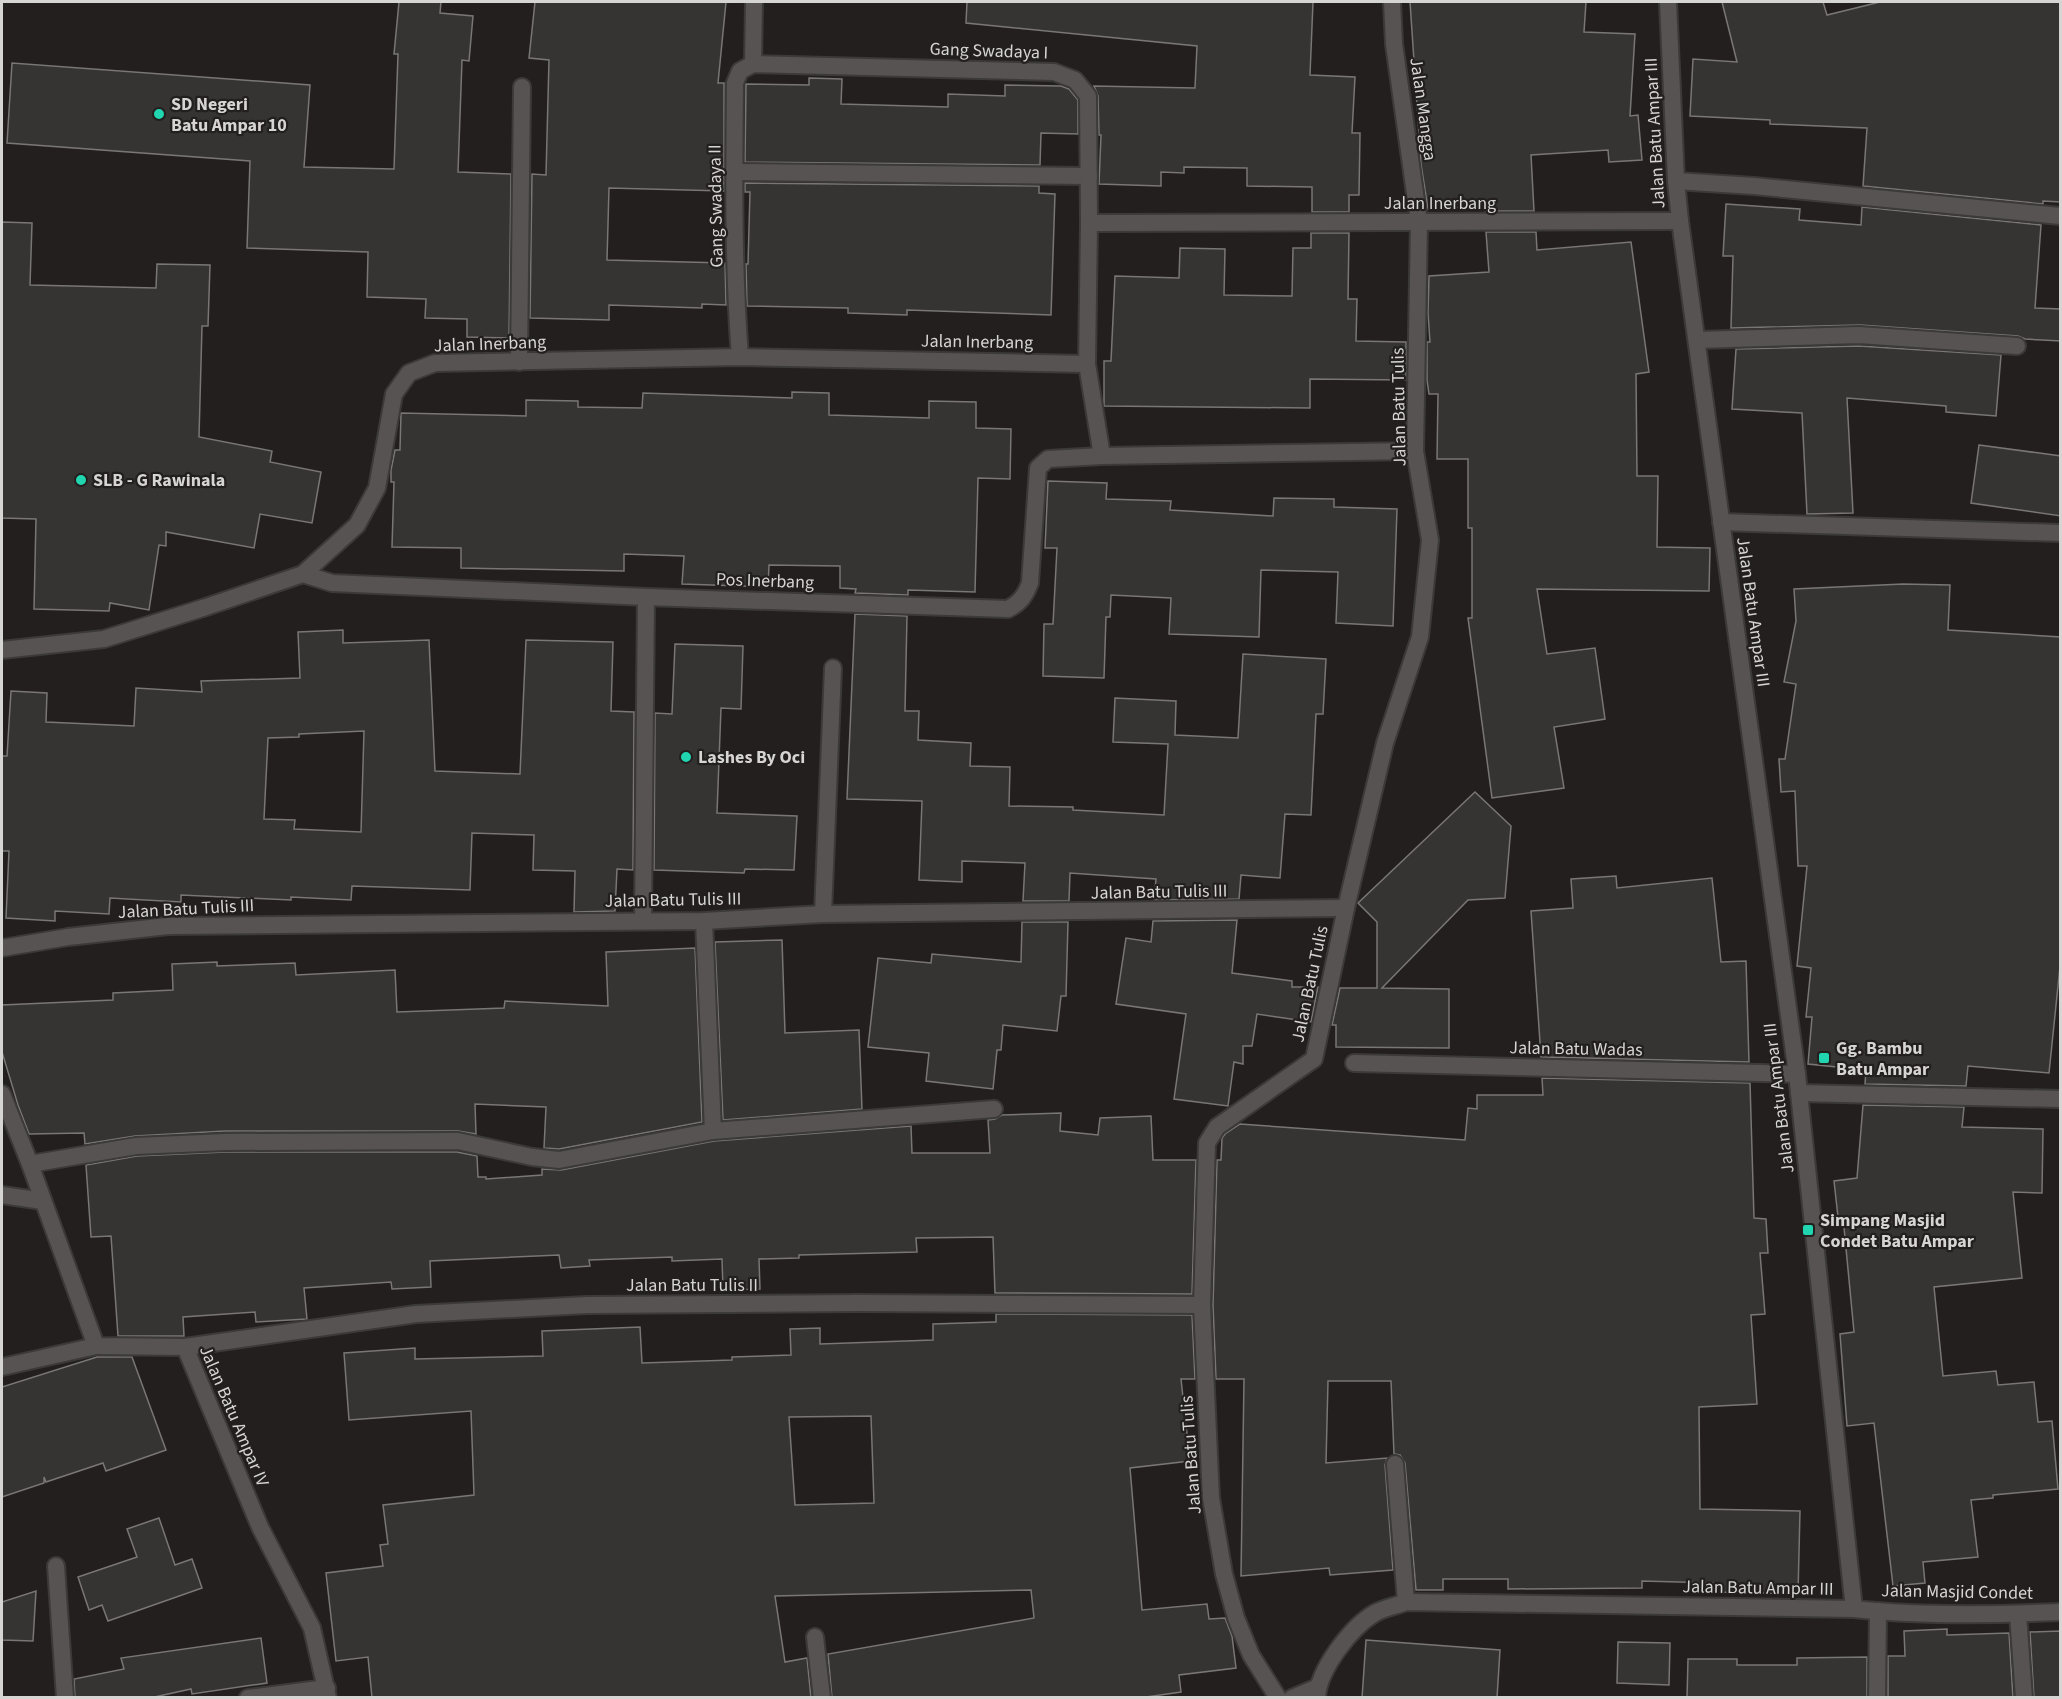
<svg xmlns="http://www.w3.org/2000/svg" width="2062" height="1699" viewBox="0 0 2062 1699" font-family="'Source Sans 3',sans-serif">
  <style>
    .building { fill: #363333; stroke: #797675; stroke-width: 1.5; fill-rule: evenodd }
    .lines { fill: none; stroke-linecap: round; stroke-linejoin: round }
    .minor-casing { stroke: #3c3939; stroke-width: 20 }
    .tertiary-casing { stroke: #3c3939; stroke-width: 20 }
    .minor { stroke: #575353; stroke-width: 16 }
    .tertiary { stroke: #575353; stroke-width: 16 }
    .poi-dot { fill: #21d5b0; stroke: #221f1e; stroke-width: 2 }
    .labels { text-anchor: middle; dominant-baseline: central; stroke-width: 4.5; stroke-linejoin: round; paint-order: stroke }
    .street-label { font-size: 18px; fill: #d7d5d4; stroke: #221f1e }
    .poi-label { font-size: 18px; font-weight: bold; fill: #d7d5d4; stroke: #221f1e; text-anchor: start }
  </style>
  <rect width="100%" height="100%" fill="#221f1e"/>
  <g class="building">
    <polygon points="399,2 441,2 440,13 473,16 469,61 462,60 458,172 511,174 509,338 467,337 467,319 425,318 426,299 367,297 368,252 247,248 250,161 7,143 12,63 310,85 304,167 394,169 398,54 394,54"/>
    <polygon points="535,2 726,2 718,83 724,83 724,191 609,188 607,260 725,263 726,305 702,304 702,308 609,305 609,320 530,318 532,174 546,175 549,60 529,58"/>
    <polygon points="967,2 1313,2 1310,75 1355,77 1352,133 1360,133 1359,195 1349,195 1349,212 1312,212 1312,187 1247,186 1247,168 1184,167 1184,173 1161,172 1161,186 1099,184 1101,135 1099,135 1098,96 1094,86 1195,88 1197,46 966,23"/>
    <polygon points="1410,2 1586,2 1584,32 1635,34 1630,116 1638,115 1642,160 1609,162 1608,150 1531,155 1534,211 1485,211 1484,206 1428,209 1421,164"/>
    <polygon points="1722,2 1823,2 1827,15 1880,2 2061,2 2061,202 2043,201 2043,204 1863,186 1867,128 1770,124 1770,120 1690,116 1693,59 1737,62"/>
    <polygon points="809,78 842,79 841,104 948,107 948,94 1005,96 1005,85 1061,86 1069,89 1078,100 1078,134 1041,133 1040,165 745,162 746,84 809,85"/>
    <polygon points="745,183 1039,186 1039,193 1055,194 1051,315 907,310 907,315 848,313 848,308 747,306 746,264 748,264 750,192 745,192"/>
    <polygon points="1726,204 1800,209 1799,220 1861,225 1862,207 2041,225 2035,308 2061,309 2061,341 2025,339 2018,336 1860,325 1731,328 1733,256 1723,256"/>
    <polygon points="2,222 32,223 30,285 156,288 157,264 210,265 208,326 202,326 199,437 272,451 270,462 321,472 312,523 260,514 254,548 166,532 166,546 159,545 149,610 110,603 109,611 34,609 36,519 2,518"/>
    <polygon points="1486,232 1536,232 1537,250 1631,242 1649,372 1636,374 1637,476 1658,476 1657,547 1710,548 1709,591 1537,589 1547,654 1595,648 1605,719 1554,727 1564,788 1492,798 1468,618 1472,618 1472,528 1468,528 1468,459 1437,459 1438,394 1429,394 1427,380 1427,342 1430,342 1428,313 1429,276 1489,272"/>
    <polygon points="1311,233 1349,233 1348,299 1357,299 1356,341 1406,342 1406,380 1310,379 1310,408 1104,406 1104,361 1111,361 1115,276 1179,278 1180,248 1225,249 1224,295 1292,296 1293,248 1311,248"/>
    <polygon points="1859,346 2001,355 1996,416 1946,412 1946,406 1847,398 1853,513 1807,514 1802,413 1732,409 1736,349"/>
    <polygon points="792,392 829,393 829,415 929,418 929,401 976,402 976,428 1011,429 1010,479 978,478 975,592 908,590 908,595 855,593 856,589 840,588 840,566 769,565 768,587 682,584 684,556 624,554 624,571 461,568 461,548 392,547 394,482 391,482 391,470 395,450 400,450 401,413 526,416 526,400 578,401 578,407 642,408 643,393 792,398"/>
    <polygon points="1979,445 2061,456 2061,516 1971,503"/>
    <polygon points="1048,481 1107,483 1106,499 1171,501 1170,510 1273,516 1274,498 1334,499 1334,507 1397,509 1393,626 1336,623 1338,572 1261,570 1259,637 1169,634 1171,598 1111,595 1110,617 1106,617 1104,678 1043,676 1044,624 1053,624 1057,548 1045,548"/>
    <polygon points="1903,584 1950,585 1948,630 2061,637 2061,957 2049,1073 1968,1066 1966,1086 1865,1084 1866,1070 1808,1064 1812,1017 1806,1017 1811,968 1797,966 1807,866 1798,866 1795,791 1781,792 1779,759 1785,759 1796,684 1784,682 1796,621 1794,589"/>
    <polygon points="855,614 907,616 905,711 919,711 918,740 971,743 970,766 1010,767 1009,806 1073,807 1073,810 1164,815 1168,744 1113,742 1115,698 1176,701 1175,735 1238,738 1243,654 1326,659 1323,714 1316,714 1311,815 1285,814 1280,878 1241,875 1239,899 1154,900 1156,879 1070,873 1069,901 1023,901 1025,863 962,861 962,882 919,880 922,801 847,799"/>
    <path d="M343,630V643L429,640L435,771L520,774L526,640L613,642L611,711L634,712L633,870L617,869L615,911L574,912L575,871L533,870L534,835L472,833L470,890L352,886L351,900L291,897V900L181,895V902L110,898L109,914L55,911V921L6,918L9,851H2V756H7L11,691L47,693L46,722L134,726L136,688L202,692L201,681L300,678L298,632ZM364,731L361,832L294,829L295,820L264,819L268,738L299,737V734Z"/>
    <polygon points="675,644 743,646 741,709 721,708 717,813 797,816 794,870 745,869 744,873 654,870 655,713 672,714"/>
    <polygon points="1475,792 1511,826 1505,898 1468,900 1382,988 1449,989 1449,1048 1336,1047 1336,1025 1332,1025 1340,988 1377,988 1377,922 1358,903"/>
    <polygon points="1616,876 1617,888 1712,878 1721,962 1746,961 1749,1062 1541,1057 1531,911 1573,908 1571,879"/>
    <polygon points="1237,920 1232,973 1292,981 1292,987 1318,987 1311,1022 1257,1014 1252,1046 1243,1046 1243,1064 1234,1062 1228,1106 1174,1099 1186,1014 1116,1004 1126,938 1151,942 1153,921"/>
    <polygon points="1022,922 1068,922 1066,996 1061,996 1057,1031 1003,1025 1001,1050 997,1050 993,1089 926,1081 929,1053 868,1047 878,958 931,963 932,954 1021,962"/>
    <polygon points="782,940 785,1033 859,1030 862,1109 723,1120 715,942"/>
    <polygon points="695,948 702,1122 559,1149 544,1148 546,1107 475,1104 476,1134 458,1131 225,1131 135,1136 85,1144 84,1133 29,1134 18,1105 2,1052 2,1005 113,1000 113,993 173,990 172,964 217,962 217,966 295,963 296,975 395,970 397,1012 504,1008 505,1001 608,1006 606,952"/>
    <polygon points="1542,1078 1750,1083 1754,1218 1766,1219 1768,1253 1760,1253 1765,1314 1751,1315 1757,1404 1699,1407 1700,1509 1800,1511 1798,1594 1716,1592 1716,1583 1642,1581 1642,1588 1508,1589 1508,1579 1443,1579 1443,1590 1416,1590 1405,1463 1400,1455 1394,1454 1391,1381 1328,1381 1326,1463 1387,1458 1385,1465 1393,1570 1330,1575 1329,1568 1241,1576 1244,1379 1216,1379 1213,1305 1217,1160 1221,1160 1222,1138 1225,1134 1240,1124 1465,1140 1468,1108 1477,1109 1477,1095 1543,1095"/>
    <polygon points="1863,1105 1964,1107 1962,1127 2043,1129 2042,1193 2013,1192 2022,1278 1934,1287 1943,1376 1996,1371 1998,1385 2034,1382 2038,1422 2052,1421 2058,1489 1993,1495 1993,1498 1971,1500 1978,1557 1923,1562 1925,1583 1893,1586 1874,1423 1847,1426 1840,1334 1854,1332 1843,1217 1838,1217 1834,1181 1857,1178"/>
    <polygon points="1061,1113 1060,1131 1098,1135 1100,1118 1151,1116 1153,1160 1196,1160 1192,1294 995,1293 993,1237 916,1238 917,1252 799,1255 799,1258 759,1259 760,1289 723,1290 722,1259 672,1261 672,1257 589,1260 590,1266 561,1268 559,1255 430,1261 431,1287 392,1289 391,1282 304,1288 307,1319 256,1322 255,1312 183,1317 184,1336 118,1336 111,1236 91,1237 86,1165 137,1156 225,1152 457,1152 477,1156 478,1177 486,1177 486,1179 542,1175 542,1169 561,1170 714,1141 911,1126 912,1153 990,1153 988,1120 995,1119 1002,1115"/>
    <path d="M996,1314L1192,1315L1195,1379H1181L1190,1461L1130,1468L1142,1610L1207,1604L1209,1619L1225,1618L1232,1636L1236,1668L1179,1675L1181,1692L1139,1698H832L828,1654L1034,1618L1031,1590L775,1596L785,1662L807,1658L811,1698H372L368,1657L336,1661L326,1573L383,1566L380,1545L388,1544L383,1505L474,1495L471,1411L349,1420L344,1353L415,1348V1359L543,1356L542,1331L640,1327L642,1363L732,1360V1357L791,1355L790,1329L820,1328V1344L933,1340V1324L994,1322H996ZM871,1416L874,1503L795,1505L789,1417Z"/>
    <polygon points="97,1357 132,1357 166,1450 106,1471 103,1463 46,1482 44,1477 44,1483 2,1497 2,1387"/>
    <polygon points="159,1518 175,1565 192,1559 202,1588 108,1621 102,1605 89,1610 78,1577 137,1557 127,1529"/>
    <polygon points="36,1591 33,1641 2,1640 2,1602"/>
    <polygon points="1947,1629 1947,1635 2009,1633 2013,1698 1888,1698 1888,1656 1905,1656 1904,1631"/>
    <polygon points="2061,1631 2061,1698 2034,1698 2030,1632"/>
    <polygon points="261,1638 267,1683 192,1694 191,1689 150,1698 75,1698 74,1679 124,1669 121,1658"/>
    <polygon points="1366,1640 1500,1650 1497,1698 1362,1698"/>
    <polygon points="1618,1642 1670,1643 1669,1685 1617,1683"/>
    <polygon points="1867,1657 1867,1698 1687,1698 1688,1659 1737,1659 1737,1665 1797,1665 1797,1658"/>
  </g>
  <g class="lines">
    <g class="minor-casing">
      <g id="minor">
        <polyline points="753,64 754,2"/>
        <polyline points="734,172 1089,176"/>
        <polyline points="1676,181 1754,186 2060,216"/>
        <polyline points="1697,340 1859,335 2017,346"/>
        <path d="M740,357C733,266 734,174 735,83L740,71L753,64L1054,72L1075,80L1088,96L1089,223"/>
        <polyline points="519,362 522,87"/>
        <polyline points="1087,364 1089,223 1680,221"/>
        <polyline points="1721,522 2060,533"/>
        <path d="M303,574L332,583L646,597L1008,609C1020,603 1025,596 1030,583L1038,468L1048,459L1102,456"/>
        <polyline points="2,650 104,639 206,607 303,574 357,525 377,488 394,394 409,373 435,363 740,357 1087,364 1102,456 1415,451"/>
        <polyline points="823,914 833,668"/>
        <polyline points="643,921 646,597"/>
        <polyline points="704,921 713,1131"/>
        <polyline points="2,948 68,937 168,926 704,921 823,914 1346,908"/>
        <polyline points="1354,1063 1797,1074"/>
        <polyline points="1799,1093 2060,1099"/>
        <polyline points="2,1094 30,1164 96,1346 185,1347 260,1527 312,1628 328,1698"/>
        <polyline points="30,1164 136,1146 225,1142 458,1141 532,1157 559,1160 713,1131 994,1109"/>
        <polyline points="2,1195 43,1201"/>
        <polyline points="185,1347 416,1314 587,1305 859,1303 1202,1305"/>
        <polyline points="2,1367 96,1346"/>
        <polyline points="1395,1464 1406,1602"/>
        <polyline points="56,1566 65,1698"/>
        <path d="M1854,1609C1920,1616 1994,1615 2060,1612"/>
        <polyline points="2018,1614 2024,1698"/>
        <polyline points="815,1637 822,1698"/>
        <polyline points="248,1698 327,1688"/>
        <polyline points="1278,1698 1251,1655 1236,1618 1224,1574 1211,1498 1202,1305 1207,1143 1217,1127 1314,1059 1346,908 1385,743 1420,637 1430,540 1415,451 1419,222 1394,44 1392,2"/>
        <polyline points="1292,1698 1318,1687"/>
        <polyline points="1877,1698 1878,1611"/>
      </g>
    </g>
    <g class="tertiary-casing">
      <path id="tertiary" d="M1317,1698C1318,1670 1351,1627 1375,1613C1384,1608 1396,1606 1406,1602L1854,1609L1797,1074L1680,221L1676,181L1668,2"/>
    </g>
    <use href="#minor" class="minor"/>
    <use href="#tertiary" class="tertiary"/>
  </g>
  <g class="poi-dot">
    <circle cx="159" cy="114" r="6"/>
    <circle cx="81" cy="480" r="6"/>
    <circle cx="686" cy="757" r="6"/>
    <rect x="1818" y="1052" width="12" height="12" rx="3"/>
    <rect x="1802" y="1224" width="12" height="12" rx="3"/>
  </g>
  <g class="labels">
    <g class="street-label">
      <text transform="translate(989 51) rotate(2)">Gang Swadaya I</text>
      <text transform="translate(1423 109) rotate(82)">Jalan Mangga</text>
      <text transform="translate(1655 133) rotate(-93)">Jalan Batu Ampar III</text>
      <text x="1440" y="203">Jalan Inerbang</text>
      <text transform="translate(716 206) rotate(-91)">Gang Swadaya II</text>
      <text transform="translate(977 342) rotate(1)">Jalan Inerbang</text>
      <text transform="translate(490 344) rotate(-2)">Jalan Inerbang</text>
      <text transform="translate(1399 407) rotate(-91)">Jalan Batu Tulis</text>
      <text transform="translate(765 581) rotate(2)">Pos Inerbang</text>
      <text transform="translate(1753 612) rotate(82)">Jalan Batu Ampar III</text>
      <text transform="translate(1159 892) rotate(-1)">Jalan Batu Tulis III</text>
      <text transform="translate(673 900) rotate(-1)">Jalan Batu Tulis III</text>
      <text transform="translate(186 909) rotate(-3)">Jalan Batu Tulis III</text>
      <text transform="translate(1310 984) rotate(-78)">Jalan Batu Tulis</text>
      <text transform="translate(1576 1049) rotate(1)">Jalan Batu Wadas</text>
      <text transform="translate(1779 1098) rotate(-97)">Jalan Batu Ampar III</text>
      <text x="692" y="1285">Jalan Batu Tulis II</text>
      <text transform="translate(234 1416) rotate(67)">Jalan Batu Ampar IV</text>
      <text transform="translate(1191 1455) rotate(-94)">Jalan Batu Tulis</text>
      <text transform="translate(1758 1588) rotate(1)">Jalan Batu Ampar III</text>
      <text transform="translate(1957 1592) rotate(1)">Jalan Masjid Condet</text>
    </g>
    <g class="poi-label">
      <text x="171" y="104">SD Negeri<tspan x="171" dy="21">Batu Ampar 10</tspan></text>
      <text x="93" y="480">SLB - G Rawinala</text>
      <text x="698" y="757">Lashes By Oci</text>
      <text x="1836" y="1048">Gg. Bambu<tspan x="1836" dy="21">Batu Ampar</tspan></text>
      <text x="1820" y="1220">Simpang Masjid<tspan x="1820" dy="21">Condet Batu Ampar</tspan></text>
    </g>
  </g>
  <rect width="2062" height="1699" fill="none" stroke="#d7d5d4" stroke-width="6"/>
</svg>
